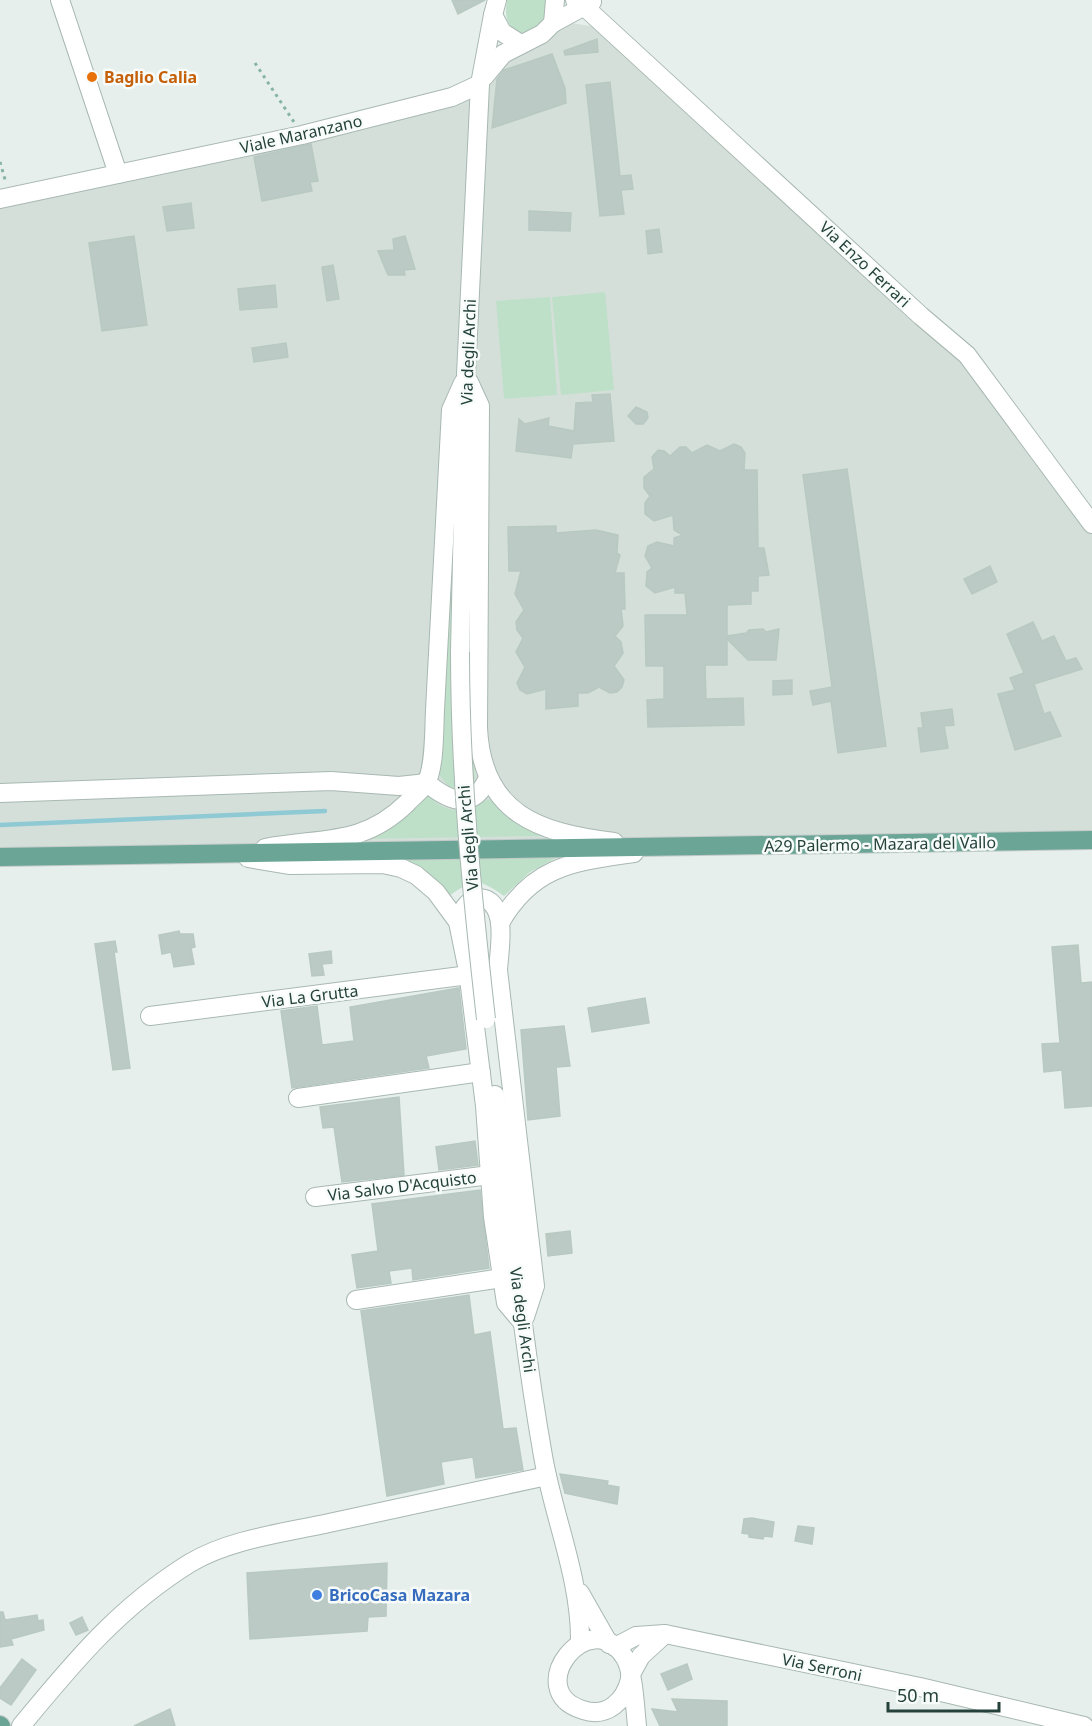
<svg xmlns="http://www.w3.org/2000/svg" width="1092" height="1726" viewBox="0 0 1092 1726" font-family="'Noto Sans',sans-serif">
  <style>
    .built { fill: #d4dfda }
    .green { fill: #bfe0c8 }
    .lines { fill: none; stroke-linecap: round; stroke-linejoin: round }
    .stream { stroke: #8ec9d4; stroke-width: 4.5 }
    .building { fill: #bbcac4; stroke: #b8c9c2; stroke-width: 1.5 }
    .minor-casing { stroke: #a8b8b2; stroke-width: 20 }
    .major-casing { stroke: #c2cac8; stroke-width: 20 }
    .path { stroke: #86b3a5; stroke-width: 3; stroke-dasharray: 3 4.5; stroke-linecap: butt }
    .minor { stroke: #fff; stroke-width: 18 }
    .major { stroke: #6aa596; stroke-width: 18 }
    .minor-bridge-casing { stroke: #a8b8b2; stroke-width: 20; stroke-linecap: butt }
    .minor-bridge { stroke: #fff; stroke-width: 18 }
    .food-dot { fill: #e8710a; stroke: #f7fbf9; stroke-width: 2 }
    .shop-dot { fill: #3f7fe0; stroke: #f7fbf9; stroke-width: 2 }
    .labels { text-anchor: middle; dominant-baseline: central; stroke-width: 5; stroke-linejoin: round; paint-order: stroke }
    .food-label { font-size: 16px; font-weight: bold; fill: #c56008; stroke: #f7fbf9; text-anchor: start }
    .street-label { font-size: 16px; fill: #24423a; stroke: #f7fbf9 }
    .shop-label { font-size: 16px; font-weight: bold; fill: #366cbe; stroke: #f7fbf9; text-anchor: start }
  </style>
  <rect width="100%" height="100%" fill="#e6efeb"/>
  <polygon class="built" points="571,23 609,29 967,355 1092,524 1092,840 0,857 0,199 452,97 492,66"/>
  <g class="green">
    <path d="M507,0H548C547,18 539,32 520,33C505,24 505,17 507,0Z"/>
    <polygon points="605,292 614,390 561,395 552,297"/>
    <polygon points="550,297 557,395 504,399 496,301"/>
    <polygon points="475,549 473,711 475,778 470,787 451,789 440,776 439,765 449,551"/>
    <path d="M421,793C432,796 436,805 446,808C468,816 474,801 492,799L544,836L361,839Z"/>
    <path d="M554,857L556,858L530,872L504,896C478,878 475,878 449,896L399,859Z"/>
  </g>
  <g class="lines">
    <polyline class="stream" points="0,825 325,811"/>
  </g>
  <g class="building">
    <polygon points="452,0 485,0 458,14"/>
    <polygon points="597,39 598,52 565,55 564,51"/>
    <polygon points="552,54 565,88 566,103 492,128 497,79 504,70"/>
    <polygon points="610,82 620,176 631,175 633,189 621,190 624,214 600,216 586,85"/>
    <polygon points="311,144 318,181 310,182 312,191 262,201 254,157"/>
    <polygon points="191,203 194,228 167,231 163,207"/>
    <polygon points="529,211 571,213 570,231 529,230"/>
    <polygon points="659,229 662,252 648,254 646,231"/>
    <polygon points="134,236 147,325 102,331 89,243"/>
    <polygon points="405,236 415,269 404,270 405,275 388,275 378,251 394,250 393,239"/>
    <polygon points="333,265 339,299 327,301 322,267"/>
    <polygon points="275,285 277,307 240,310 238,289"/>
    <polygon points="286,343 288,357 254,362 252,348"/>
    <polygon points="610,394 614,441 573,444 571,458 516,451 519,419 525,424 549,418 548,426 574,431 576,403 593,402 592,395"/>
    <polygon points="636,407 647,412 648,418 643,424 636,424 628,416"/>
    <polygon points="734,444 741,447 745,453 744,470 757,470 758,548 764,548 769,575 758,576 758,591 751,591 751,604 727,605 727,636 746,633 749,630 763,629 766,632 779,629 776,660 748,660 727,639 727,665 705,665 706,699 743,698 744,725 648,727 647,700 664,699 664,666 646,666 645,615 687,615 685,593 675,593 675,587 655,593 646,586 647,572 652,568 645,556 648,546 657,542 674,546 674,538 683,535 674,530 673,515 654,521 645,514 645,503 650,496 644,488 644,477 654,469 652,457 658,450 664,451 670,456 680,447 686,447 692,453 707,445 720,451"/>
    <polygon points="847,469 886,746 838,753 831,701 813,705 810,691 832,687 803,475"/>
    <polygon points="556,526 556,533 596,530 618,535 617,553 620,555 615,573 624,573 625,609 621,609 623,626 615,636 621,642 623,653 614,666 624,680 622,687 617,692 610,693 599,687 588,693 578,693 578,706 546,709 546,689 527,694 520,690 517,683 525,667 516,652 523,638 517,630 516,622 524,610 515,594 521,571 509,571 508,527"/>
    <polygon points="990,566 997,582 972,594 964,579"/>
    <polygon points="1033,622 1042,641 1054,636 1066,661 1076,658 1082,669 1034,684 1044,714 1050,712 1061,736 1015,750 998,694 1015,690 1010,678 1024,673 1007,634"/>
    <polygon points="792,680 792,694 773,695 773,681"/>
    <polygon points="952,709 954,725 944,726 948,748 921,752 918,728 923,728 921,713"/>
    <polygon points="179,931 180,934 193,934 195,947 191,948 194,964 174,967 171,952 162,954 159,935"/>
    <polygon points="115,941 117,952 114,952 130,1068 113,1070 95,944"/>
    <polygon points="1078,945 1081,983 1092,982 1092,1106 1065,1108 1062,1070 1044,1072 1042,1044 1060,1043 1052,947"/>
    <polygon points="331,951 332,963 322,964 324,975 312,976 309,954"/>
    <polygon points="459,988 466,1049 426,1056 429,1068 292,1088 281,1011 317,1006 322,1045 354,1041 350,1007"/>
    <polygon points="645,998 649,1023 592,1032 588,1008"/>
    <polygon points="564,1026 570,1066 556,1067 560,1116 528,1120 521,1030"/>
    <polygon points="399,1097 404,1175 342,1182 334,1127 323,1128 320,1107"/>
    <polygon points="475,1141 478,1165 439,1170 436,1147"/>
    <polygon points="480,1190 489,1268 413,1280 412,1268 389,1271 391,1283 357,1288 352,1255 378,1251 372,1204"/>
    <polygon points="570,1231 572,1253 548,1256 546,1234"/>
    <polygon points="469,1295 474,1335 490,1332 503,1429 516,1428 523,1470 476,1478 473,1457 441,1462 444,1484 387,1496 361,1311"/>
    <polygon points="560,1474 608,1481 607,1485 619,1487 617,1504 565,1493"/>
    <polygon points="752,1518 774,1522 772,1537 764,1536 763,1539 749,1537 749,1534 742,1533 744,1519"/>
    <polygon points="798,1526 814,1528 812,1544 795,1541"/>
    <polygon points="387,1563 386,1616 368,1617 367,1631 250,1639 247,1573"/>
    <polygon points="0,1612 3,1612 5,1620 37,1615 38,1621 43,1620 44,1630 11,1639 13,1645 0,1647"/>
    <polygon points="82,1617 88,1630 76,1635 70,1623"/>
    <polygon points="22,1659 36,1670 11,1705 0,1698 0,1688"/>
    <polygon points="687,1664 692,1679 668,1690 661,1674"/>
    <polygon points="672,1699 727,1701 727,1726 660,1726 652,1709 678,1712"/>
    <polygon points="170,1709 175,1726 134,1726"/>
  </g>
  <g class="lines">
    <g class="minor-casing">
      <g id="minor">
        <polyline points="60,0 118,174"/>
        <polyline points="497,0 493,15 502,32 519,43"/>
        <polyline points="575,0 588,10 921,316 967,355 1092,524"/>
        <polyline points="553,23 555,0"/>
        <polyline points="484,77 503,54 542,34 553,23 592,2"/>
        <polyline points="0,199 302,135 452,97 480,84"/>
        <path d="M469,382L480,406L478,728C482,814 539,833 614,842"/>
        <polyline points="460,652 466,375 480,84 493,15"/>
        <path d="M0,793L331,781L399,786L427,783C450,802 473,811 488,778"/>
        <path d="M265,848C321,837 362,847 407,803C412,797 422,790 426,783C435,767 434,729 435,710L451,410L463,383"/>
        <polyline points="248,858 289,865 383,864 401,868 416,875 436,892 458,922 468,971 485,1106 493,1217 506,1303 523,1323"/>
        <path d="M458,922C466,890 496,890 500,923C502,938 499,955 498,970L535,1286L525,1317"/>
        <path d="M500,923C533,865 574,862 634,853"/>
        <polyline points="150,1016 469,975"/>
        <path d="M495,1095C510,1215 522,1336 543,1456C554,1519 581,1579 580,1643"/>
        <polyline points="298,1098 481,1072"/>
        <polyline points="315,1197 490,1175"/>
        <polyline points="356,1300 502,1278"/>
        <polyline points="580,1593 609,1644"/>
        <polyline points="615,1647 636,1636 665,1634 920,1687 1084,1726"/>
        <polyline points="630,1676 641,1656 665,1634"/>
        <path d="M630,1679C625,1701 607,1718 583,1710C520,1691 590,1601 625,1658C634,1673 635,1708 637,1726"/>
        <path d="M21,1726C73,1663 119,1607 190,1563C230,1539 284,1533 329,1523C402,1507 474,1492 547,1476"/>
      </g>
    </g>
    <g class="major-casing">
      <g id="major">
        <polyline points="0,857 1092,840"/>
        <polyline points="0,1725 1,1726"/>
      </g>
    </g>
    <g class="path">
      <polyline points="255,63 294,122"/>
      <polyline points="0,162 6,183"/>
    </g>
    <use href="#minor" class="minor"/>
    <use href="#major" class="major"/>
    <g class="minor-bridge-casing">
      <path id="minor-bridge" d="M460,652C460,777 472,895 486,1019"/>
    </g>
    <use href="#minor-bridge" class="minor-bridge"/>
  </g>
  <circle class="food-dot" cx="92" cy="77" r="6"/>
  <circle class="shop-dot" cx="317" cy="1595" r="6"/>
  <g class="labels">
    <g class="food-label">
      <text x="104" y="77">Baglio Calia</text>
    </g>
    <g class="street-label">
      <text transform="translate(301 134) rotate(-13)">Viale Maranzano</text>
      <text transform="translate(865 264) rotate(43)">Via Enzo Ferrari</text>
      <text transform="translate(468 352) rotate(-88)">Via degli Archi</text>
      <text transform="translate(468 838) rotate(-95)">Via degli Archi</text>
      <text transform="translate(880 844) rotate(-1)">A29 Palermo - Mazara del Vallo</text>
      <text transform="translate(310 996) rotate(-7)">Via La Grutta</text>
      <text transform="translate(402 1186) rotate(-7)">Via Salvo D'Acquisto</text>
      <text transform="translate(523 1320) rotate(82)">Via degli Archi</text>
      <text transform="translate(822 1667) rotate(12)">Via Serroni</text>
    </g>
    <g class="shop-label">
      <text x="329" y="1595">BricoCasa Mazara</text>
    </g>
  </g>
  <path d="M888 1702v9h111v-9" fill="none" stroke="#24423a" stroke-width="3"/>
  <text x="897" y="1702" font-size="18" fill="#24423a" stroke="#f7fbf9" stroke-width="4.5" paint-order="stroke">50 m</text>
</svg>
